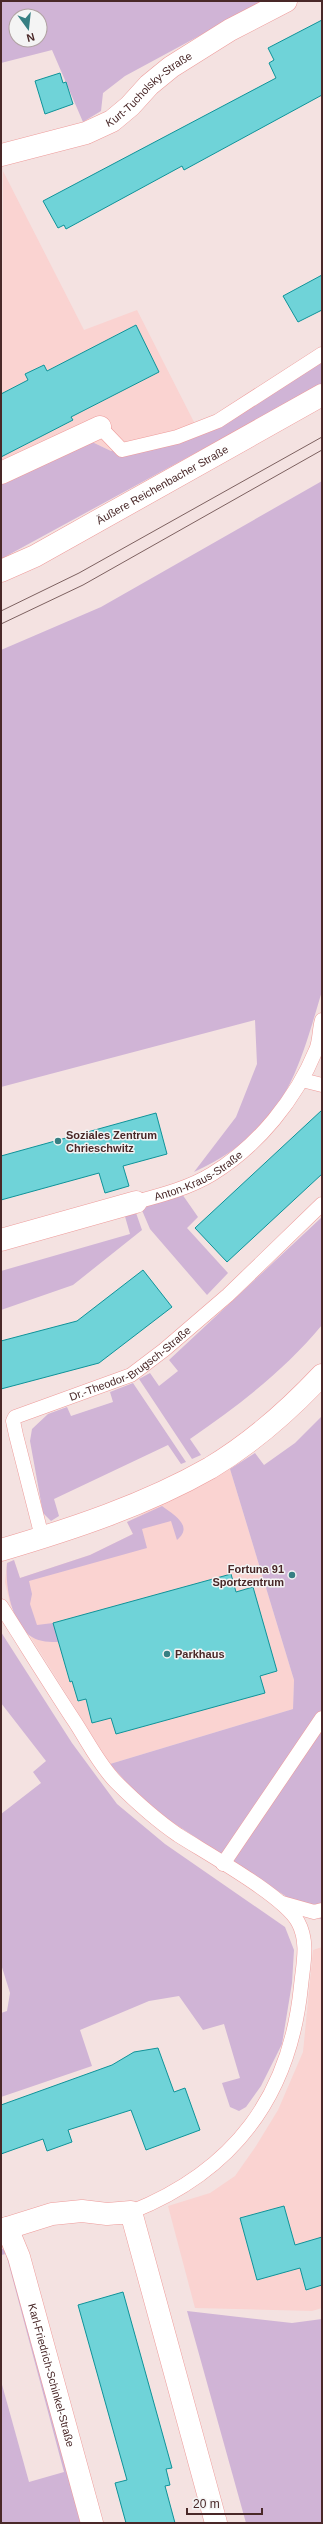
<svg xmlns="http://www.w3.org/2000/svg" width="323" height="2524" viewBox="0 0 323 2524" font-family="Helvetica,sans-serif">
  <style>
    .built { fill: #fad3d1 }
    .green { fill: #d0b4d6; fill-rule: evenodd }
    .building { fill: #6fd3d8; stroke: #0f9399 }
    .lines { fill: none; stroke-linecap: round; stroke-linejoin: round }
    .service-casing { stroke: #ee9b9a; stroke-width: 15 }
    .minor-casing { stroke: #ee9b9a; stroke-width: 23 }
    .tertiary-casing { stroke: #ee9b9a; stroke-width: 23 }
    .service { stroke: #fff; stroke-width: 14 }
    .minor { stroke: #fff; stroke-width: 22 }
    .tertiary { stroke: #fff; stroke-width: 22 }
    .tram { stroke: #7d6160; stroke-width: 1 }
    .poi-dot { fill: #377f83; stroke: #f4f4f4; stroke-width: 1.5 }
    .labels { text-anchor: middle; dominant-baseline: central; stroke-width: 3; stroke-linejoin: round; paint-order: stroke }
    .street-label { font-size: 11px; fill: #492828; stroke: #f4f4f4 }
    .poi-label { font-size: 11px; font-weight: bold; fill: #492828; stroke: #f4f4f4; text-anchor: start }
  </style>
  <rect width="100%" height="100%" fill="#f4e2e1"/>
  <g class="built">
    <polygon points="3,171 84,330 137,310 195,424 111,451 90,441 1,484"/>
    <polygon points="230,1469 294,1680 293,1709 110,1764 10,1604 5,1582 7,1563 14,1560 20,1578 90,1555 133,1534 127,1522"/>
    <polygon points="322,1947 322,2308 312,2311 195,2308 168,2206 210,2193 235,2176 256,2146 278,2110 303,2052 313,1950"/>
  </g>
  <g class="green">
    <path d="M1,1H264L125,76L103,93L101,111L83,122L52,50L1,63ZM16,16H40V40H16Z"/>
    <polygon points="322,357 322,384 1,559 1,484 90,441 111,451 195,424 199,433"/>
    <path d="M322,481V991C296,1079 283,1130 194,1172L236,1117L257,1064L255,1020L1,1087V650L101,607Z"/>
    <polygon points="182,1194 198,1217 187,1228 228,1273 207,1295 150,1229 141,1208"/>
    <polygon points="135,1210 142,1230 73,1285 1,1310 1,1271 130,1234 124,1213"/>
    <path d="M322,1217V1325C284,1371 239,1405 190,1439L201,1455L192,1459L139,1379L150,1373L159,1386L178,1371L169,1360Z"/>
    <polygon points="133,1383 186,1462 181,1464 168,1445 54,1499 59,1516 51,1521 43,1513 30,1441 32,1429 48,1414 67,1407 71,1416 113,1402 110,1392"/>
    <polygon points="322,1416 322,1920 169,1820 134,1791 110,1764 293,1709 294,1680 230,1469 255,1453 264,1465 295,1443"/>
    <path d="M162,1506C174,1515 194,1526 177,1540L171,1521L142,1529L147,1548L29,1581L32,1594L30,1604L37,1625L53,1623L59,1642C50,1642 40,1642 32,1637C11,1624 5,1585 7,1563L14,1560L20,1578L90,1555L133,1534L127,1522Z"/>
    <polygon points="1,1632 72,1743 117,1804 165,1844 285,1927 294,1950 292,1983 282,2044 261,2086 246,2107 239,2111 230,2107 222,2083 240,2078 224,2024 203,2030 179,1996 149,2001 80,2030 92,2066 1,2097 1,2013 7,2011 10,1993 1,1964 1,1814 41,1783 33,1772 46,1761 1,1703"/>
    <polygon points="1,2248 12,2255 88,2523 1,2523 1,2381 29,2482 64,2472 6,2254 1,2255"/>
    <polygon points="187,2311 292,2323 322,2319 322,2523 246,2523"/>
  </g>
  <g class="building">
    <polygon points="322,20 322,95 184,170 182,166 66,229 64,225 58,228 43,201 276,78 269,63 274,60 268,48"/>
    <polygon points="60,73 63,83 66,82 73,104 45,114 35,81"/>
    <polygon points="322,275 322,310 298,322 283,296"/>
    <polygon points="136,325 159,372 71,417 73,420 1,457 1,394 28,380 25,374 44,365 47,371"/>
    <polygon points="322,1110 322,1174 227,1262 195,1228"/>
    <polygon points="156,1113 167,1154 123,1166 129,1186 105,1193 99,1173 1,1200 1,1156"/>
    <polygon points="143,1270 172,1307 99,1363 1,1389 1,1341 77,1321"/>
    <polygon points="231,1574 236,1592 253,1587 277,1671 260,1676 265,1693 116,1734 111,1718 92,1723 86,1699 78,1701 72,1681 70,1682 53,1623"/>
    <polygon points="158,2048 174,2092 185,2088 200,2130 146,2150 131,2110 68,2130 72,2142 47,2151 43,2139 1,2154 1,2105 112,2065 134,2052"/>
    <polygon points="284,2206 295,2245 322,2237 322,2285 306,2290 300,2268 257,2280 240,2218"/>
    <polygon points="123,2292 172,2468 166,2469 170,2485 165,2486 175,2523 126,2523 115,2483 127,2480 78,2305"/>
  </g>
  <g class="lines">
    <g class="service-casing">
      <g id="service">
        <polyline points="100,427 122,450 177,437 218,421 322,354"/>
        <polyline points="302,1080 322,1085"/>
        <path id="s1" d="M136,1202C162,1195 189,1188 212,1174C258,1146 296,1099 316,1050C320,1041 319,1030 322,1020"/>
        <path id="s2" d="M42,1537L16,1435L13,1421L15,1417L131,1375L164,1350L228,1295L322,1204"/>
        <path d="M1,1606C26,1645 50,1684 75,1722C88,1742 100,1766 116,1782C135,1801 156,1820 178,1835C206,1853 284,1896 298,1922C309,1942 303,1965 301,1986C290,2097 234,2171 131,2212"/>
        <polyline points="223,1864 322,1718"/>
        <polyline points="282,1903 314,1912 322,1910"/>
      </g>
    </g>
    <g class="minor-casing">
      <g id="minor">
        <path id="s3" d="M1,155L86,133L112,121L130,106L149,85L171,67L230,30L286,1"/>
        <polyline points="1,473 100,427"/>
        <polyline points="1,1240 136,1202"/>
        <path d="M1,1550C72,1529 145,1505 210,1468C250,1444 290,1409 322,1375"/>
        <path id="s4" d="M7,2228L19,2257L92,2523"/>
        <polyline points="1,2230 52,2214 82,2211 107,2214 131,2212 216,2523"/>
      </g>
    </g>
    <g class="tertiary-casing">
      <g id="tertiary">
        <path id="s5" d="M1,571L35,556L322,395"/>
      </g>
    </g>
    <use href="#service" class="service"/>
    <use href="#minor" class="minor"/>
    <use href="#tertiary" class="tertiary"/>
    <g class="tram">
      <polyline points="1,611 79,573 322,437"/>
      <polyline points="1,624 83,585 322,450"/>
    </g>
  </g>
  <g class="poi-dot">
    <circle cx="58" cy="1141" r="4"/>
    <circle cx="292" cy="1575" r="4"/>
    <circle cx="167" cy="1654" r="4"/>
  </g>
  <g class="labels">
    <g class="street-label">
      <text stroke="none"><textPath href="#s3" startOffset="165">Kurt-Tucholsky-Straße</textPath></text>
      <text stroke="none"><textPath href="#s5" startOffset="183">Äußere Reichenbacher Straße</textPath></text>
      <text stroke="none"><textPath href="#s1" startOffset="68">Anton-Kraus-Straße</textPath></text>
      <text stroke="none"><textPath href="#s2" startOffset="252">Dr.-Theodor-Brugsch-Straße</textPath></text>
      <text stroke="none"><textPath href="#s4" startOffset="154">Karl-Friedrich-Schinkel-Straße</textPath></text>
    </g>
    <g class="poi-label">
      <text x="66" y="1135">Soziales Zentrum<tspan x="66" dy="13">Chrieschwitz</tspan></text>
      <text x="284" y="1569" text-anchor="end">Fortuna 91<tspan x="284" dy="13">Sportzentrum</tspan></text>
      <text x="175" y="1654">Parkhaus</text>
    </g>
  </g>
  <rect width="323" height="2524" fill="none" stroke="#492828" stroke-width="4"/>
  <g transform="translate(28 28) rotate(165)"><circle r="19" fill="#f4f4f4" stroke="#b0a2a2"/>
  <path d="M0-3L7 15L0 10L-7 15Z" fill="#377f83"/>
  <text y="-6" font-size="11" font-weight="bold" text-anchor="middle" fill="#492828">N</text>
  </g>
  <path d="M187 2508v6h75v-6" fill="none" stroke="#492828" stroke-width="2"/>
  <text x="193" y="2508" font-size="12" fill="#492828" stroke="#f4f4f4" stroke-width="3" paint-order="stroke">20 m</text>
</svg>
